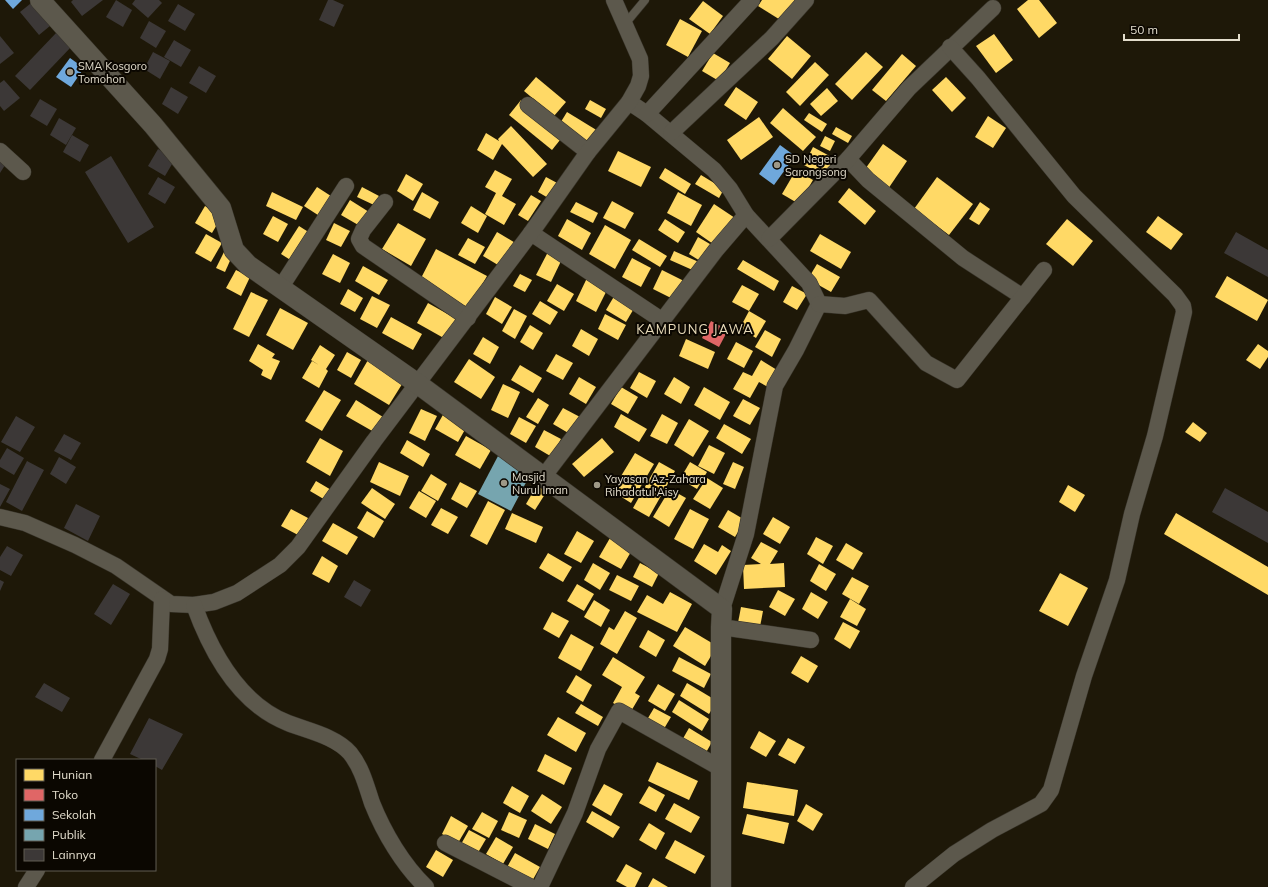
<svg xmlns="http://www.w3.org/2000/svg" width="1268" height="887" viewBox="0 0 1268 887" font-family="Mulish,sans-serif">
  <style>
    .homes { fill: #ffd966 }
    .shops { fill: #e06666 }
    .schools { fill: #6fa8dc }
    .public { fill: #76a5af }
    .building { fill: #3c3837 }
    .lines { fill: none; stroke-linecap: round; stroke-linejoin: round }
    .service-casing { stroke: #38342a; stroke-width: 9 }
    .minor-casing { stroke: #38342a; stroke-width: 17 }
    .tertiary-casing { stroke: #38342a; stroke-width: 21 }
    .service { stroke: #5c584c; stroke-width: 8 }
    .minor { stroke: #5c584c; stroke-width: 16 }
    .tertiary { stroke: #5c584c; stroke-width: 20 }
    .poi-dot { fill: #9e9887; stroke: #0b0701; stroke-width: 1.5 }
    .labels { text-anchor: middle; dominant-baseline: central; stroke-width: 4; stroke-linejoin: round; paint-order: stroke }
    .poi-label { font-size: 11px; fill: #e3ddcc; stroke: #0b0701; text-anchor: start }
    .quarter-label { font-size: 13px; letter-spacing: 1px; fill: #e7dab8; stroke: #0b0701 }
  </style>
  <rect width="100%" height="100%" fill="#1e1808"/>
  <g class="homes">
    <polygon points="762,0 795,0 782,21 758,6"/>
    <polygon points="1028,0 1039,0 1057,23 1039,38 1017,9"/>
    <polygon points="703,1 723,16 710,34 689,19"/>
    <polygon points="680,19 702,31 688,57 666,45"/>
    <polygon points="994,34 1013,60 996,73 976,46"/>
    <polygon points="787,36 811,56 792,79 768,59"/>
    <polygon points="866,52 883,67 852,100 835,84"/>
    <polygon points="713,53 730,63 719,81 702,71"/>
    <polygon points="902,54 916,66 886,101 872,90"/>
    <polygon points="815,62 829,75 800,106 786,92"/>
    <polygon points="536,77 566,102 554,116 524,91"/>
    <polygon points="946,77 966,98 952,112 932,90"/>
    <polygon points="736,87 758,102 746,120 724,105"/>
    <polygon points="827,88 838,101 821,116 810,104"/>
    <polygon points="521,100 564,135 552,150 509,115"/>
    <polygon points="590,100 606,109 601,118 585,109"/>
    <polygon points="783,108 816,137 803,151 770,123"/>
    <polygon points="567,112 598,131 590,144 559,125"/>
    <polygon points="809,113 827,124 822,132 804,120"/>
    <polygon points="988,116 1006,128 993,148 975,137"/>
    <polygon points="759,117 773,137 741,160 727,140"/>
    <polygon points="511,126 547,164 533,177 502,144 493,160 477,150 486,133 499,141 498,139"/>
    <polygon points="836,127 852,136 848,143 832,134"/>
    <polygon points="825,136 835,141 830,151 820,146"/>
    <polygon points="883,144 907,161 888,189 863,172"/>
    <polygon points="813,147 837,160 827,177 804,165"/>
    <polygon points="618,151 651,167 641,187 608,171"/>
    <polygon points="665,168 691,184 685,194 659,178"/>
    <polygon points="495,170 512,179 502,196 516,204 504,225 485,214 496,193 485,187"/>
    <polygon points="796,170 813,180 799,204 782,194"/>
    <polygon points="406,174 423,184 413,201 397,191"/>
    <polygon points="701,175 724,189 719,198 695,184"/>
    <polygon points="546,177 559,184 550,199 538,192"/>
    <polygon points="937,177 973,204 949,235 914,209"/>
    <polygon points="317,187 334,198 321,217 304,206"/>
    <polygon points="362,187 379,196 374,205 357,197"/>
    <polygon points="849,188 876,211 865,225 838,202"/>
    <polygon points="272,192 303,207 296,220 266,206"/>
    <polygon points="422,192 439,202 430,219 413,210"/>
    <polygon points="678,192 702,205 691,226 667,213"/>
    <polygon points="531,195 541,201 528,221 518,215"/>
    <polygon points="350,200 369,212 360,226 341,215"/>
    <polygon points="612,201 634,213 625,229 603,218"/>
    <polygon points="576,202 598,213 593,223 570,212"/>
    <polygon points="980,202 990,209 979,225 969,219"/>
    <polygon points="714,204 735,218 716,246 696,232"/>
    <polygon points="205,206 222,216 212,233 195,223"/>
    <polygon points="471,206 487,216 478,233 461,223"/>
    <polygon points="273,216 288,224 278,242 263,234"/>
    <polygon points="1158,216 1183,234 1171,250 1146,232"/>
    <polygon points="567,219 591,233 582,250 558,236"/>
    <polygon points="665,219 685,232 678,243 658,230"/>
    <polygon points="1067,219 1093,241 1073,266 1046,244"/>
    <polygon points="334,223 350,231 341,247 326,240"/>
    <polygon points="398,223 426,239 411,266 382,249"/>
    <polygon points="605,225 631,240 615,269 589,254"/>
    <polygon points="299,226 310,233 292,261 281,254"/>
    <polygon points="497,232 517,244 503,268 483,256"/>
    <polygon points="206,234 222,243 211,262 195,253"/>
    <polygon points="820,234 851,252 841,269 810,251"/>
    <polygon points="698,237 715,247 705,264 689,254"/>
    <polygon points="468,238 485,247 475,264 458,255"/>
    <polygon points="639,239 667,256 660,267 632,250"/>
    <polygon points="436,249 487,276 469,308 419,282"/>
    <polygon points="225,250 233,254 225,272 216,268"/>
    <polygon points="549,250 563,257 551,282 536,275"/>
    <polygon points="674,251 701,263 697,272 670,260"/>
    <polygon points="333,254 350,263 340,283 322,274"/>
    <polygon points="632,258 651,268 641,287 622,277"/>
    <polygon points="743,260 779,281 774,291 737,269"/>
    <polygon points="817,264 840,277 831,292 808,279"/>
    <polygon points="363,266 388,280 379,295 355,281"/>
    <polygon points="236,270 250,277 241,296 226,288"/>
    <polygon points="662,270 686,282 677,301 653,289"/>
    <polygon points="520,274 532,280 525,292 513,286"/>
    <polygon points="1227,276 1268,300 1257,321 1215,297"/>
    <polygon points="587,278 608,288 596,312 576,301"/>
    <polygon points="557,284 574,294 564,311 547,301"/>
    <polygon points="742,285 759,294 749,311 732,302"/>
    <polygon points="792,286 807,294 797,310 783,302"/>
    <polygon points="348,289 363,298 355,312 340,304"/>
    <polygon points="251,292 268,300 249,337 233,329"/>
    <polygon points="616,293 636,305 626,322 606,310"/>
    <polygon points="372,296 390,305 377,328 360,319"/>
    <polygon points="495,297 512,307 502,324 486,314"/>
    <polygon points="540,301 558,312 550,325 532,314"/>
    <polygon points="428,303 460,321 449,341 417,323"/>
    <polygon points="280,308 308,323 293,350 266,335"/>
    <polygon points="514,309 527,316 515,339 502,331"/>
    <polygon points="749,311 766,321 756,338 740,328"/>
    <polygon points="605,314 626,325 618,340 598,329"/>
    <polygon points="391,317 422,334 413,350 382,333"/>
    <polygon points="530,325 543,333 533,350 520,342"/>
    <polygon points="581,329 598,339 589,356 572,346"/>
    <polygon points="765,330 781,339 772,357 755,347"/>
    <polygon points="483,337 499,347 490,364 473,354"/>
    <polygon points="686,339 715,352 708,369 679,356"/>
    <polygon points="736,342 753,351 744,368 727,359"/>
    <polygon points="258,344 275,354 272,358 280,361 271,380 261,375 263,370 249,361"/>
    <polygon points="1258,344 1268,351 1268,357 1260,369 1246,360"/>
    <polygon points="320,345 335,355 326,369 328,371 319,388 302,378 312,361 319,365 311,360"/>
    <polygon points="347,352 361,360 351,378 337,370"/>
    <polygon points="556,354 573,363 563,380 546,371"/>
    <polygon points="469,359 495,377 481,399 454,382"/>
    <polygon points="368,360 404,381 389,405 354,384"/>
    <polygon points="761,360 777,370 768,387 759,382 750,398 733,389 743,372 752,376"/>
    <polygon points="520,365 542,378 533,393 511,380"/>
    <polygon points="639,372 656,381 647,398 630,388"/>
    <polygon points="579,377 596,387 586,404 569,394"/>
    <polygon points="674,377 690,387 681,404 664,394"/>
    <polygon points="503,384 520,392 508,418 491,410"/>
    <polygon points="621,387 638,397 628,414 611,404"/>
    <polygon points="704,387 730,402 720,420 694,405"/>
    <polygon points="324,390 341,400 322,431 305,421"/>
    <polygon points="538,398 549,405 538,424 526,417"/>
    <polygon points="743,399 760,408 750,425 733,416"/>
    <polygon points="356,400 383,417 374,432 346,416"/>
    <polygon points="563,408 580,417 570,434 553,424"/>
    <polygon points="421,409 437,416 425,441 409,433"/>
    <polygon points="444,413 467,426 458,442 435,429"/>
    <polygon points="621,414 647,429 639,442 614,427"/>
    <polygon points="662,414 678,423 667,444 650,436"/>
    <polygon points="519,417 536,426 526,443 510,434"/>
    <polygon points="689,419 709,431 693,457 674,445"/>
    <polygon points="1193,422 1207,433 1200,442 1185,432"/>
    <polygon points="724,424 751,439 742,454 716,438"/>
    <polygon points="544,430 561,439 552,457 535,447"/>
    <polygon points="466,436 491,450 480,469 455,455"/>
    <polygon points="320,438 343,451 330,476 306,462"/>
    <polygon points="602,438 614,452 584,477 572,464"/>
    <polygon points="407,440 430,454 423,467 400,453"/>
    <polygon points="709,445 725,453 714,474 698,466"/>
    <polygon points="635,453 654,464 631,503 612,491"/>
    <polygon points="379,462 409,476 400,496 370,482"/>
    <polygon points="659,462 675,471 649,517 633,508"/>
    <polygon points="690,462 707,472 697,489 680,479"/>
    <polygon points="733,462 744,467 735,489 723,484"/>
    <polygon points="431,474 447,484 438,501 421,491"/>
    <polygon points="707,478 723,488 710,509 693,499"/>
    <polygon points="316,481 333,491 327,501 310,491"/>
    <polygon points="460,482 477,491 467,508 451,499"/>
    <polygon points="537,485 547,491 535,510 526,504"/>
    <polygon points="1068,485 1085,495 1075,512 1059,502"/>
    <polygon points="372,488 395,504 385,519 361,503"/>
    <polygon points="670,489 686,498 669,527 653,517"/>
    <polygon points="419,491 436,501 426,518 409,508"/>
    <polygon points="488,501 505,510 487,545 470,536"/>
    <polygon points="441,508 458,517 448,534 431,525"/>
    <polygon points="291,509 308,518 298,535 281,526"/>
    <polygon points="690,509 709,519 693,549 674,539"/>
    <polygon points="728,510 745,520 735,537 718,527"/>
    <polygon points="367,511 384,521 374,538 357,528"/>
    <polygon points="512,513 543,527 536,543 505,529"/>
    <polygon points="1176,513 1268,567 1268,595 1164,534"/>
    <polygon points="773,517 790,527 780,544 763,534"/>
    <polygon points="333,523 358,537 347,555 322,541"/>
    <polygon points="577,531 594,541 581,563 564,554"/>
    <polygon points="816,537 833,546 823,564 807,554"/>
    <polygon points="610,538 632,550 621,569 599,557"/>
    <polygon points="761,542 778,551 770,564 784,563 785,587 744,589 743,565 761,564 751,558"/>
    <polygon points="846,543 863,553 853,570 836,560"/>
    <polygon points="704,544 718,552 722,545 731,551 716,575 694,561"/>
    <polygon points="548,553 572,567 563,582 539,568"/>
    <polygon points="322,556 338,566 329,583 312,574"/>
    <polygon points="593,563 610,573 600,590 584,580"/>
    <polygon points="640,563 659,573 652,587 633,577"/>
    <polygon points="819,564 836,574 826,591 810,581"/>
    <polygon points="1060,573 1088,588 1068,626 1039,611"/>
    <polygon points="617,575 639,586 631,601 609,590"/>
    <polygon points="852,577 869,586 859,604 842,594"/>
    <polygon points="577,584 594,594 584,611 567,601"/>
    <polygon points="778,590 795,599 785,616 769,607"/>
    <polygon points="670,592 692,604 677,632 637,612 647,595 663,604"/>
    <polygon points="811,592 828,602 818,619 802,609"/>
    <polygon points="850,599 866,609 857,626 840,617"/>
    <polygon points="594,600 610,610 601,627 584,617"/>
    <polygon points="741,607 763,611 759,632 737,628"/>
    <polygon points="625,611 637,618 617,654 600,644 609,627 614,630"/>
    <polygon points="552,612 569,621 559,638 543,629"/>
    <polygon points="843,622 860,631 850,649 834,639"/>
    <polygon points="685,627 717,646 705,666 673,646"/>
    <polygon points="648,630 665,640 656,657 639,647"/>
    <polygon points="571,634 594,647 581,671 558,658"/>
    <polygon points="801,656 818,666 808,683 791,673"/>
    <polygon points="613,657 645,677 635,693 640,696 630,713 613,703 622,687 602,675"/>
    <polygon points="679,657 711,674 704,688 672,671"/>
    <polygon points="576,675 592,685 583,702 566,692"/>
    <polygon points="687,683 717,701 709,714 680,696"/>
    <polygon points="658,684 675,694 665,711 648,701"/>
    <polygon points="679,700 709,719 702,731 672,712"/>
    <polygon points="581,704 603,717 598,726 575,713"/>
    <polygon points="654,708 671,717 662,732 645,723"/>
    <polygon points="558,717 586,733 576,752 547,735"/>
    <polygon points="689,728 712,742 704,756 681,742"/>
    <polygon points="759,731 776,741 766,757 750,748"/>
    <polygon points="788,738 805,747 795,764 778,755"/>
    <polygon points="545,754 572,768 564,785 537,771"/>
    <polygon points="657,762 698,781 689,800 648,781"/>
    <polygon points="747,782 798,790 794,816 743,808"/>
    <polygon points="604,784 623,794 611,816 592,805"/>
    <polygon points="512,786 529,796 520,813 503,803"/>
    <polygon points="649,786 665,795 656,812 639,803"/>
    <polygon points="542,794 562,807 551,824 531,811"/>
    <polygon points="674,803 700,817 691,833 665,819"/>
    <polygon points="806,804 823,814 813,831 797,821"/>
    <polygon points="592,811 620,827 613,838 586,822"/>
    <polygon points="482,812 498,821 489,838 472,829"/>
    <polygon points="509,812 527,820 519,838 501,830"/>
    <polygon points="747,814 789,823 784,844 742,834"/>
    <polygon points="451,816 468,826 458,843 442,834"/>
    <polygon points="649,823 665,833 656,850 639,840"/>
    <polygon points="535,824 555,834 548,849 528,839"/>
    <polygon points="469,830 486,839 476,856 460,846"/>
    <polygon points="496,837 513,847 503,864 486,854"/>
    <polygon points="675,840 705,856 695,874 665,858"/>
    <polygon points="436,850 453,860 443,877 426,867"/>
    <polygon points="515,853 540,867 531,883 506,869"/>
    <polygon points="626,864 642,873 635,887 627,887 616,881"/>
    <polygon points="653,878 668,887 648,887"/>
  </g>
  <polygon class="shops" points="711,321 728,330 719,347 702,338"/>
  <g class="schools">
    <polygon points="5,0 22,0 13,9"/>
    <polygon points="70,58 84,68 71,87 56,77"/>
    <polygon points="780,145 795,156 774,185 759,174"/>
  </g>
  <polygon class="public" points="498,456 531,473 511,511 478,494"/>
  <g class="building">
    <polygon points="35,0 56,21 39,35 20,12"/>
    <polygon points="73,0 103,0 82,16 71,2"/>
    <polygon points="116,0 132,10 123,27 106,17"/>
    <polygon points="135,0 159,0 162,3 148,18 132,4"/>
    <polygon points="328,0 333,0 344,5 334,27 319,20"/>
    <polygon points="178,4 195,14 185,31 168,21"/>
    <polygon points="149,21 166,31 156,48 140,38"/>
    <polygon points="57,32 72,46 30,90 15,76"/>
    <polygon points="0,36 14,53 0,64"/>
    <polygon points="174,40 191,50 181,67 164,57"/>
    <polygon points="153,52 170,61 160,79 144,69"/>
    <polygon points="199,66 216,76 206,93 189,83"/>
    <polygon points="4,80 20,98 4,111 0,106 0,83"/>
    <polygon points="171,87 188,97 178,114 162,104"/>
    <polygon points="40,99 57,109 47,126 30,116"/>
    <polygon points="59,118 76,128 66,145 50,135"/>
    <polygon points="72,135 89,145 80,162 63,152"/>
    <polygon points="158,149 175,159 165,176 148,166"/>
    <polygon points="111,156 154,227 128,243 85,172"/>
    <polygon points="0,158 7,162 0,173"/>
    <polygon points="158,177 175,187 165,204 148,194"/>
    <polygon points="1236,232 1268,250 1268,277 1224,253"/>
    <polygon points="16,416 35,427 20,452 1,442"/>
    <polygon points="64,434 81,443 71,460 54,451"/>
    <polygon points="7,448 24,458 14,475 0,467 0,460"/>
    <polygon points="59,457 76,467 66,484 50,474"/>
    <polygon points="27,461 44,470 22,511 6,502"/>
    <polygon points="0,484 10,489 0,507"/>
    <polygon points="1225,488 1268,512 1268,543 1212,512"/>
    <polygon points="76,504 100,516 88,541 64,528"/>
    <polygon points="7,546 23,555 11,576 0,570 0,557"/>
    <polygon points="0,580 4,582 0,591"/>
    <polygon points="354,580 371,590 361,607 344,597"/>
    <polygon points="113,584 130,594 111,625 94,614"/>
    <polygon points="44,683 70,698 62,712 35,697"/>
    <polygon points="149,718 183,734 162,770 155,766 155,760 143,760 130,754"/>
  </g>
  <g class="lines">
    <g class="service-casing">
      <polyline id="service" points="625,24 645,0"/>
    </g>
    <g class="minor-casing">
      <g id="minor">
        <polyline points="629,102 647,114 714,170 730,189 746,215 809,283 819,304 796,350 775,386 746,534 722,609"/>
        <polyline points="528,105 588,152"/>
        <polyline points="647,114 752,0"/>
        <polyline points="671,133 772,38 806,0"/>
        <polyline points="0,151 23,172"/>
        <polyline points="848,159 868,180 963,258 1023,297"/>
        <polyline points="385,202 363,230 359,239 363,246 468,318"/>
        <polyline points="531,233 663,321"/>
        <polyline points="769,239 848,159 909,88 993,8"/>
        <polyline points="281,287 346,186"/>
        <polyline points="819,304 845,306 869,300 926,363 957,380 1044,270"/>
        <polyline points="544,476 716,250 746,215"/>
        <polyline points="0,517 25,523 75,545 116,566 171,604 194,605 214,602 237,593 280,565 298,547 374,441 531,233 588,152 629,102 638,86 641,76 640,59 614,0"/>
        <path d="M194,605C211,652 239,704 288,723C308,731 335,736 350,753C362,768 366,785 372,803C384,833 403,865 426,887"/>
        <polyline points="721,627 811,640"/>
        <polyline points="102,760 157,659 160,649 162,599"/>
        <polyline points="445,843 531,887"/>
        <polyline points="26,887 37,870"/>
        <polyline points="540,887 575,813 598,749 619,711 722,769"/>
        <polyline points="913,887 954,854 992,830 1041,804 1051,790 1084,676 1117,580 1132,514 1155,436 1184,312 1183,306 1175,295 1074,196 978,78 950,47"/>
      </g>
    </g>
    <g class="tertiary-casing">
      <polyline id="tertiary" points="40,0 153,125 221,208 234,250 248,265 418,384 722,609 721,627 721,887"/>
    </g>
    <use href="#service" class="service"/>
    <use href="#minor" class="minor"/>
    <use href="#tertiary" class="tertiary"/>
  </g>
  <g class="poi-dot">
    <circle cx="70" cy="72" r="4"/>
    <circle cx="777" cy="165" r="4"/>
    <circle cx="504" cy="483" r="4"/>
    <circle cx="597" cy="485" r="4"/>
  </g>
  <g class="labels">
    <g class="poi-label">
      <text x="78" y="66">SMA Kosgoro<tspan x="78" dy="13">Tomohon</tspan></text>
      <text x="785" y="159">SD Negeri<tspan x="785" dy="13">Sarongsong</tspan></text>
      <text x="512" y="477">Masjid<tspan x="512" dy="13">Nurul Iman</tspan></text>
      <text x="605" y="479">Yayasan Az-Zahara<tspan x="605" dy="13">Rihadatul'Aisy</tspan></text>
    </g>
    <g class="quarter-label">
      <text x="695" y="329">KAMPUNG JAWA</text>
    </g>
  </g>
  <rect x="16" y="759" width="140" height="112" fill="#0b0701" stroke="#615d52"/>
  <rect x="24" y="769" width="20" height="12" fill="#ffd966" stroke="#615d52"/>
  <text x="52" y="779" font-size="12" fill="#e3ddcc">Hunian</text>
  <rect x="24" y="789" width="20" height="12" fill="#e06666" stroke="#615d52"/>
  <text x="52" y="799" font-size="12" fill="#e3ddcc">Toko</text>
  <rect x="24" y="809" width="20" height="12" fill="#6fa8dc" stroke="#615d52"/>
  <text x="52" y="819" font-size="12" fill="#e3ddcc">Sekolah</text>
  <rect x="24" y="829" width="20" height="12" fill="#76a5af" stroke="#615d52"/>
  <text x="52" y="839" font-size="12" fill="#e3ddcc">Publik</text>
  <rect x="24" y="849" width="20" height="12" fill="#3c3837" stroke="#615d52"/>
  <text x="52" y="859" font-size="12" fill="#e3ddcc">Lainnya</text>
  <path d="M1124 34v6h115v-6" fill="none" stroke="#e3ddcc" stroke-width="2"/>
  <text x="1130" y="34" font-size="12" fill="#e3ddcc" stroke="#0b0701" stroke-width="3" paint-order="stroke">50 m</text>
</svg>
